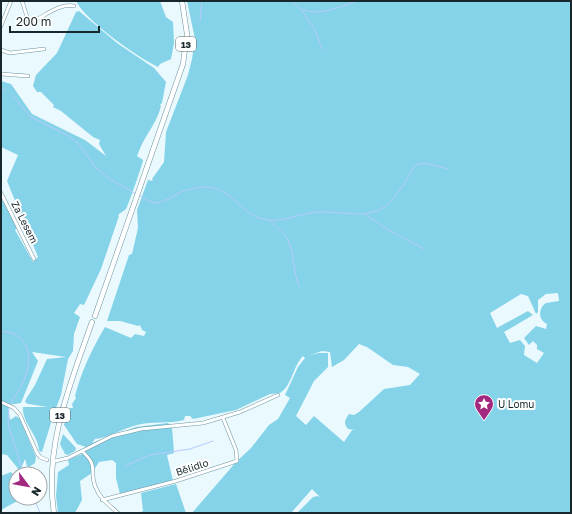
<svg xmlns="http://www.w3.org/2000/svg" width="572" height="514" viewBox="0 0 572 514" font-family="'Golos Text',sans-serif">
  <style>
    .green { fill: #85d3e9; fill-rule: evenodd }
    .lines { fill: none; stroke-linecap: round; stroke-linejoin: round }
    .stream { stroke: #b6cbfe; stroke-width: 1 }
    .minor-casing { stroke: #6f95a0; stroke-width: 4 }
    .primary-casing { stroke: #6f95a0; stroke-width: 5.5 }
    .minor { stroke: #fff; stroke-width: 3 }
    .primary { stroke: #fff; stroke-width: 4.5 }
    .labels { text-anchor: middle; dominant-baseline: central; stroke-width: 4; stroke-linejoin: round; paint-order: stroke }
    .shield { fill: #fff; stroke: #5d686b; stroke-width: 1 }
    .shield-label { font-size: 9px; font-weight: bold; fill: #18272c }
    .street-label { font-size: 10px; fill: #18272c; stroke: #fff }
    .poi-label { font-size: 10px; fill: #18272c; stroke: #fff; text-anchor: start }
  </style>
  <rect width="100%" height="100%" fill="#e9f9fe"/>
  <g class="green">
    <path d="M76,1H160L166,17L173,22L174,43L171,59L160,64L158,67C137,57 86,21 76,1Z"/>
    <path d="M187,1H571V513H297L313,497L318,496L321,498L312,489L291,513H192L236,462L251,448L269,425L278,419L290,398L285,395L298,367L305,358L303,356C293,366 292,386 280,393L270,394L236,410L193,419L190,416H185L184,420C169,424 153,421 137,425C124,428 108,438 95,439L92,443L136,427L168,423L172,427L174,453L167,455L173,481L120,494L116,478V463L112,460L99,462L92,473L80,481L82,500L75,513H58L56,496L58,472L69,465L68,460L82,454L86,447L77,444L64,425L70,408H73L72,404L76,398L75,396C81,372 92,349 105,327L131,338L135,334L144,336L146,332L142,330L140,325L138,326L120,321H107L129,255L132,254L138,228L137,210L148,180L153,181L152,179L164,162L166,132L188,75L192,59L195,39ZM558,293L559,301L546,303C538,308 538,320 547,324L546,329L536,326L524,338L529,345L533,341L537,345V349L544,353L537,363L524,355L525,346L520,340L510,343L504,332L533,315L528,311L497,328L490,313L521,294L528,296L536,314L538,312V300L546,294ZM359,344L367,347L393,365L408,367L420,374L410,385L384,389L359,412L354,415L349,414C345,420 343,423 348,429L356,430H352L344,442L314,416L306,425L296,416L314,381L328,367V353H318L307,356L322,351L330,352L332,367L344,360Z"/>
    <path d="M79,11L117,43L154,68L166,82L162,103L160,105L161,106C157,123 145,135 139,151L137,156L143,160C143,163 128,206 126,209C124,211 120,213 118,215L119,216L101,269L84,305L80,304L74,313L80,317L74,334L73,351L68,359L61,395L56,408H50L54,413L42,452L39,451C39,435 22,424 23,407H48L28,404L25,402L26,399L35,385L47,359L66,357L32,352L38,361L21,403L8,405L10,420L16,416L20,419L36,457L35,463L29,467L27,466L25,459L20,471L7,455L1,454V198L17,228L15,230L33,262L38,257L7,181L18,155L1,147V81L11,84L32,114L85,140L106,156L99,144L100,140L93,137L61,111L53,107L54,105L41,92H37L33,86L36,75L57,53L76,12Z"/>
    <polygon points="63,434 76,448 75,451 68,455 65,454 60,444"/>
    <polygon points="11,472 16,479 14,483 16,488 16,498 21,499 1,510 1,476"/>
    <polygon points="176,484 186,513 139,513 143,511 141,493"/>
  </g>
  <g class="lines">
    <g class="stream">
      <path d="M291,1C295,4 299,9 303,10C320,16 342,6 358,1"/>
      <polyline points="302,11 314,28 322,49"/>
      <polyline points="200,21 202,1"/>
      <polyline points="1,88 5,91"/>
      <polyline points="13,96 31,117 67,135 79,144 95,167 108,178 136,194"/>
      <path d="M139,195C144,198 149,202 155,203C165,203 175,194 184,191C190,189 201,187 208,187C228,188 241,211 259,218C280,225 298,213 319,212C339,211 360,218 379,210C393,204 408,178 415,165L426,163L448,169"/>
      <polyline points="366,215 385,228 424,249"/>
      <path d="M271,221C276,229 287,235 289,242C294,256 293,271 299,286"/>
      <path d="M1,331C23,332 33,350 27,371C24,383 16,394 10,405"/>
      <polyline points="9,407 8,425 24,474"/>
      <polyline points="125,466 150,455 190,449 213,441"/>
      <polyline points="34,498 40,513"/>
    </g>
    <g class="minor-casing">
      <g id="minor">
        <path d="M22,1L29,23C43,18 58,3 74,6"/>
        <polyline points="1,26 11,1"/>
        <polyline points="1,50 10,53 44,49"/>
        <polyline points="1,74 28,76"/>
        <polyline points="1,193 34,259"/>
        <polyline points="1,402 14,408 20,415 37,453 40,457 47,460"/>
        <path d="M83,452C99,467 89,470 95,486C100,499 108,504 118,513"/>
        <polyline points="55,461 68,458 112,436 141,429 203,423 240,412 278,395"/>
        <polyline points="102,500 176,481 237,461 236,450 223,418"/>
      </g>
    </g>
    <g class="primary-casing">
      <g id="primary">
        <polyline points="95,316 183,64 187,34 182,1"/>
        <path d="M54,513C44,445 70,385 92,322"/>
      </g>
    </g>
    <use href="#minor" class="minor"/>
    <use href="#primary" class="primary"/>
  </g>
  <defs>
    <g id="sight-pin" transform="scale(1)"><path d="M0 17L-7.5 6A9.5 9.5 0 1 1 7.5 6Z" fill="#a2297f" stroke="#fff"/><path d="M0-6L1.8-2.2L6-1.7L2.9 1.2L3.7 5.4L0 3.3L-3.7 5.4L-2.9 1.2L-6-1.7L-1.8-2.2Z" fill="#fff"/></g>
  </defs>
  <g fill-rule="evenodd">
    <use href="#sight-pin" x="484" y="404"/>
  </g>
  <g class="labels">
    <g class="shield">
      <rect x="176" y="37" width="20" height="14" rx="3"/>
      <rect x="50" y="408" width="20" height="14" rx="3"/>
    </g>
    <g class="shield-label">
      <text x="186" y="44">13</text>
      <text x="60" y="415">13</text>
    </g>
    <g class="street-label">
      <text transform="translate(25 222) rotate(63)">Za Lesem</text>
      <text transform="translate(192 467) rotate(-18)">Bělidlo</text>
    </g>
    <g class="poi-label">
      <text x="498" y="404">U Lomu</text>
    </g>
  </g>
  <rect width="572" height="514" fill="none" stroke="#18272c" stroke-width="4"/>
  <g transform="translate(28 486) rotate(122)"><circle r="19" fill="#ffffff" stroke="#a3a9ab"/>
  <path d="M0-3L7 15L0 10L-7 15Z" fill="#a2297f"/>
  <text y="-6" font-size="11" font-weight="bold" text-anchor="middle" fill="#18272c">N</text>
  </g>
  <path d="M10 26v6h89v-6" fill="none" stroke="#18272c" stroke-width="2"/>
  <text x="16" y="26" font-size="12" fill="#18272c" stroke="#ffffff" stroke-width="3" paint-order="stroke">200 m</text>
</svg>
